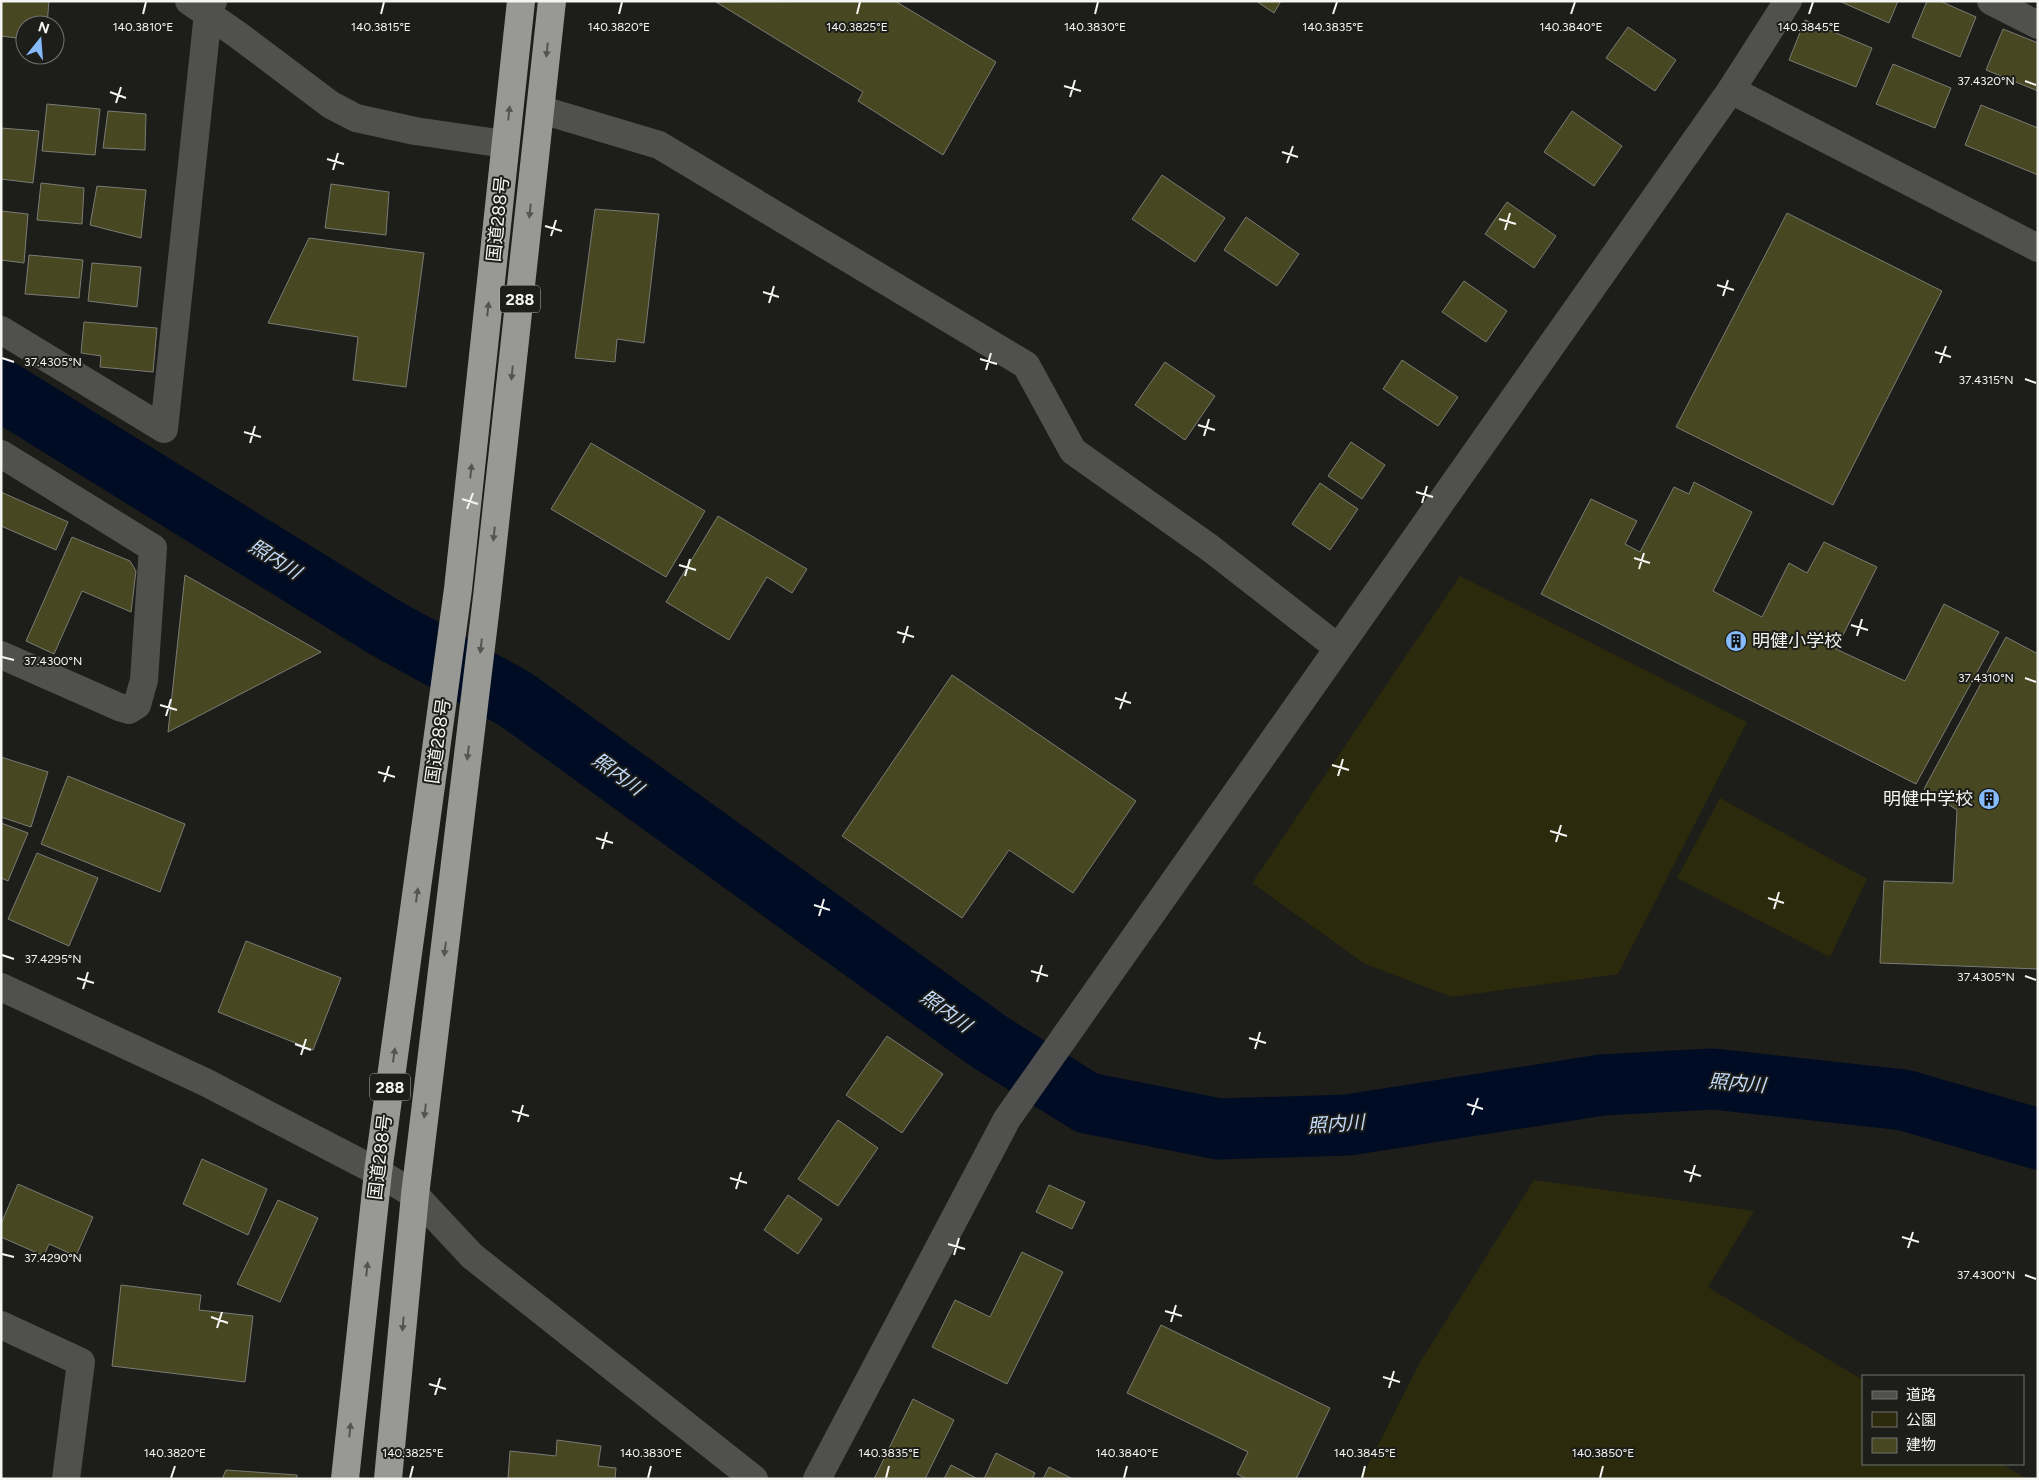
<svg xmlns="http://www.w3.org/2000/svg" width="2039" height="1480" viewBox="0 0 2039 1480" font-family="Figtree,'Noto Sans JP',sans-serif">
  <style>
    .green { fill: #2b2a0c }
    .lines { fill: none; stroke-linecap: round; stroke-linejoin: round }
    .river { stroke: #000c23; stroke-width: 61 }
    .building { fill: #474721; stroke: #7b7b76 }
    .minor { stroke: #50504e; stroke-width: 28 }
    .highway { stroke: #989994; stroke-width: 28 }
    .oneway { fill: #545550 }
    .ticks { fill: none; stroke: #f4f5f2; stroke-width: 2 }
    .labels { text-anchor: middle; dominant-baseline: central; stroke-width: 4; stroke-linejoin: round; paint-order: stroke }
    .shield { fill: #1d1d19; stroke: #b4b4b1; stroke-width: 1 }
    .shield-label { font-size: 16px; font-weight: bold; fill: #f4f5f2 }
    .street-label { font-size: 18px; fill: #f4f5f2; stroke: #1d1d19 }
    .poi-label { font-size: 18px; fill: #f4f5f2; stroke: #1d1d19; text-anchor: start }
    .water-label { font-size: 19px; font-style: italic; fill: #c3dcfc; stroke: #1d1d19 }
    .ticks-label { font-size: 12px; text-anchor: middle; fill: #f4f5f2; stroke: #1d1d19; stroke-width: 4; stroke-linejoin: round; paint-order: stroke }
  </style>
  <rect width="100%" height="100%" fill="#1d1d19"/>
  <g class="green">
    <polygon points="1460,576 1747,722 1618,974 1452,997 1365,964 1252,883"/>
    <polygon points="1720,798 1867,879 1830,957 1677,878"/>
    <polygon points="1534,1180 1754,1211 1708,1287 1863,1380 1863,1464 2002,1464 2027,1479 1361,1479 1419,1364"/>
  </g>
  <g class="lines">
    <polyline class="river" points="1,390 384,627 515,699 991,1043 1087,1103 1219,1129 1348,1125 1602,1085 1713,1079 1904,1100 2038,1139"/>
  </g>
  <g class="building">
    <polygon points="1,1 49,1 47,25 25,25 25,39 1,36"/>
    <polygon points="895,1 996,62 943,155 858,101 863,92 716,2"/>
    <polygon points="1256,1 1281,1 1274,13"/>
    <polygon points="1839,1 1898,1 1889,23"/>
    <polygon points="1927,1 1940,1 1976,17 1960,57 1912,37"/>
    <polygon points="1805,20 1872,48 1856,87 1789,60"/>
    <polygon points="1628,27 1676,60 1655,91 1606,58"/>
    <polygon points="2003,29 2038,43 2038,91 1986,70"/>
    <polygon points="1893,64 1951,88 1935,128 1876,104"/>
    <polygon points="47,104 100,109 95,155 42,151"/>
    <polygon points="1981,105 2038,128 2038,175 1965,145"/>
    <polygon points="108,111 146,114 145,150 103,148"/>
    <polygon points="1572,111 1622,146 1594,186 1544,152"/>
    <polygon points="1,128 39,131 33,183 1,179"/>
    <polygon points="1162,175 1225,218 1195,262 1132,219"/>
    <polygon points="41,183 84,188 82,224 37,220"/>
    <polygon points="331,184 389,192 386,235 325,228"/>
    <polygon points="97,186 146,190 141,238 90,225"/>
    <polygon points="1507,202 1556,236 1534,268 1485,234"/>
    <polygon points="595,209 659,214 644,343 617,339 615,362 575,358"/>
    <polygon points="1,211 28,214 24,263 1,260"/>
    <polygon points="1787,213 1942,291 1833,505 1676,427"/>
    <polygon points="1246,217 1299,254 1277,286 1224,250"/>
    <polygon points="309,238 424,253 406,387 353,380 358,337 268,323"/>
    <polygon points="29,255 83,260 79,298 25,294"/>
    <polygon points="92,263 141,267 137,307 88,301"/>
    <polygon points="1464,281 1507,311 1486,342 1442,312"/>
    <polygon points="84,322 157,328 153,372 100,367 101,356 81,353"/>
    <polygon points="1402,360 1458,397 1438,426 1383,389"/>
    <polygon points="1165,362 1215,396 1185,440 1135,405"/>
    <polygon points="1351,442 1385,465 1362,499 1328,476"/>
    <polygon points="591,443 705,511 666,577 551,509"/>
    <polygon points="1694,482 1752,512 1713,591 1762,617 1789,563 1807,573 1824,542 1877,567 1836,649 1905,681 1944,604 1999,632 1916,784 1541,594 1591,499 1637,521 1625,544 1640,552 1674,487 1689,494"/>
    <polygon points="1320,483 1358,509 1330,550 1292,524"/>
    <polygon points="1,492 68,522 56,550 1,526"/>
    <polygon points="718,516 807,569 792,593 767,577 729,640 666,602"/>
    <polygon points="72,537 130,561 136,571 131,612 82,591 54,654 26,641"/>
    <polygon points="185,575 321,652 168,732"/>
    <polygon points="2006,637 2038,654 2038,969 1880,963 1884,881 1953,883 1957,810 1924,789"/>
    <polygon points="952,675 1136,801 1073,893 1009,850 962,918 842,836"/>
    <polygon points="1,757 48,772 31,827 1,817"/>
    <polygon points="68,776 185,824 160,892 41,844"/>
    <polygon points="1,823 28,833 8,881 1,878"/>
    <polygon points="37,853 98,878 69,946 8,919"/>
    <polygon points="246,941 341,978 313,1050 218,1012"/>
    <polygon points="887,1036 943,1074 902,1133 846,1095"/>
    <polygon points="838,1120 878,1148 838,1206 798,1179"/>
    <polygon points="202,1159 267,1189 248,1235 183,1204"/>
    <polygon points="18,1184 93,1217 76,1256 49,1244 44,1256 1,1237 1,1224"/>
    <polygon points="1049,1185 1085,1202 1072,1229 1036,1212"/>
    <polygon points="788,1195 822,1219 798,1254 764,1230"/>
    <polygon points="278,1200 318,1218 280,1302 237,1284"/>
    <polygon points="1022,1252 1063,1272 1007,1384 932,1347 955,1300 990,1317"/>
    <polygon points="121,1285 201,1295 199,1310 253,1316 245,1382 112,1366"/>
    <polygon points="1161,1325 1330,1408 1296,1479 1247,1479 1237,1474 1248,1452 1127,1393"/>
    <polygon points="913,1399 954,1420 925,1479 874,1479"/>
    <polygon points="557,1440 601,1446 598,1466 616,1468 615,1479 508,1479 510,1451 556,1456"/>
    <polygon points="996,1453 1035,1473 1032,1479 984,1479"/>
    <polygon points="951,1465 978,1479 944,1479"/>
    <polygon points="1049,1467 1073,1479 1043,1479"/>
    <polygon points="226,1470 297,1475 297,1479 222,1479"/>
  </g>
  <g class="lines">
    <g class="minor">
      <polyline points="189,1 238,35 331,105 356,118 415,131 505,144"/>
      <polyline points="1991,1 2038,25"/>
      <polyline points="1731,90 2038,248"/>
      <polyline points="542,110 659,145 1026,365 1073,451 1210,548 1337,647"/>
      <polyline points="1,330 164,429 208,13 213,1"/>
      <polyline points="1,454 153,548 144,680 137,705 129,710 119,707 1,655"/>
      <polyline points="1,987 205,1082 378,1172 415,1195 472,1256 754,1479"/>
      <polyline points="1,1325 81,1362 66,1479"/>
      <polyline points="817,1479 1007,1119 1731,90 1788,1"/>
    </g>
    <g class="highway">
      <polyline points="345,1479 378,1172 458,589 521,1"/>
      <polyline points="388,1479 415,1195 487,597 552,1"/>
    </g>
  </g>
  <defs><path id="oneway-solid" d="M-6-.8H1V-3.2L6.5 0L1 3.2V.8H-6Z" transform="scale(1.25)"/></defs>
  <g class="oneway">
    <use href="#oneway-solid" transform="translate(547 50) rotate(96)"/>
    <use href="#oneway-solid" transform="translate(509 113) rotate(-84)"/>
    <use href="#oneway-solid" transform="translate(530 211) rotate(96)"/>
    <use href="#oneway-solid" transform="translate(488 309) rotate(-84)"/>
    <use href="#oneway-solid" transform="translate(512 373) rotate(96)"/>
    <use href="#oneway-solid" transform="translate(471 471) rotate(-84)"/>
    <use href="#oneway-solid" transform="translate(494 534) rotate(96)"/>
    <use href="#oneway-solid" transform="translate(481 646) rotate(97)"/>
    <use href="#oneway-solid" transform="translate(468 753) rotate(97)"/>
    <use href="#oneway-solid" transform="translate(417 895) rotate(-82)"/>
    <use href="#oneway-solid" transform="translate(445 949) rotate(97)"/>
    <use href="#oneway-solid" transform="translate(394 1055) rotate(-82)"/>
    <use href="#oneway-solid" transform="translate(425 1111) rotate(97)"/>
    <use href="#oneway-solid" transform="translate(367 1269) rotate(-84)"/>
    <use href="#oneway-solid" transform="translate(403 1324) rotate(95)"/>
    <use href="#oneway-solid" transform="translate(350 1430) rotate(-84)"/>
  </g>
  <path class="ticks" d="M143,14L146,2M381,14L384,2M619,14L622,2M857,14L860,2M1095,14L1098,2M1333,14L1337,2M1571,14L1575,2M1809,14L1813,2M2025,81L2036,85M1064,86L1081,91M110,92L126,98M1070,97L1075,80M116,103L121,87M1282,152L1298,157M327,159L344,164M1287,163L1293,146M333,170L338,153M1499,219L1516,224M545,226L562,231M1505,230L1510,213M551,236L556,220M1717,285L1734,290M763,292L779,297M1723,296L1728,280M769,303L774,286M1935,352L1951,357M2,358L14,362M980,359L997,364M1940,363L1946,346M986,370L991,353M2025,379L2036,383M1198,425L1215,430M244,432L261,437M1204,436L1209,419M250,443L255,426M1416,492L1433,497M462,499L478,504M1422,503L1427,486M467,509L473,493M1634,558L1650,563M679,565L696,570M1639,569L1644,553M685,576L690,559M1851,625L1868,630M897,632L914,637M1857,636L1862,619M903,643L908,626M2,657L14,660M2025,678L2036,682M1115,698L1131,703M160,705L177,710M1120,709L1126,692M166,716L171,699M1332,765L1349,770M378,772L395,777M1338,776L1343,759M384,782L389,766M1550,831L1567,836M596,838L613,843M1556,842L1561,825M602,849L607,832M1768,898L1784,903M814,905L830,910M1774,909L1779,892M819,916L824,899M2,955L14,959M1031,971L1048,976M2025,976L2036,980M77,978L94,983M1037,982L1042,965M83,989L88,972M1249,1038L1266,1043M295,1044L311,1050M1255,1049L1260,1032M301,1055L306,1039M1467,1104L1483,1109M512,1111L529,1116M1472,1115L1478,1098M518,1122L523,1105M1684,1171L1701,1176M730,1178L747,1183M1690,1182L1695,1165M736,1189L741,1172M1902,1237L1919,1242M948,1244L965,1249M1908,1248L1913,1232M2,1254L14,1257M954,1255L959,1238M2025,1275L2036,1279M1165,1311L1182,1316M211,1317L228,1323M1171,1322L1176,1305M217,1328L222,1312M1383,1377L1400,1382M429,1384L446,1389M1389,1388L1394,1371M435,1395L440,1378M171,1478L175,1466M410,1478L413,1466M648,1478L651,1466M886,1478L889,1466M1124,1478L1127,1466M1362,1478L1365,1466M1600,1478L1603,1466"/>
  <defs>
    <g id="building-disc" transform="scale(1.125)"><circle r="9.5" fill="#86bbfb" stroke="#1d1d19"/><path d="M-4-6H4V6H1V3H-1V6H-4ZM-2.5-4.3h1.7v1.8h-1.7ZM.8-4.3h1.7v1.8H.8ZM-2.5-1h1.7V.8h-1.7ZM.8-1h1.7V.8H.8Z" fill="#111"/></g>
  </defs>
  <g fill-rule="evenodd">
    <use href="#building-disc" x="1736" y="641"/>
    <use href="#building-disc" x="1989" y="799"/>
  </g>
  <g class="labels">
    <g class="shield">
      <rect x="500" y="285.5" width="40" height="27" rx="4"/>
      <rect x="370" y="1073.5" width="40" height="27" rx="4"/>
    </g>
    <g class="shield-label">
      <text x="520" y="299">288</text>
      <text x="390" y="1087">288</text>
    </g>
    <g class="street-label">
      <text transform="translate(498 219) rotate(-84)">国道288号</text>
      <text transform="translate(438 741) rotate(-82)">国道288号</text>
      <text transform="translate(380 1157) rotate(-83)">国道288号</text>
    </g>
    <g class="poi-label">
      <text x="1752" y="641">明健小学校</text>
      <text x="1973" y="799" text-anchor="end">明健中学校</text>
    </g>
    <g class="water-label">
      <text transform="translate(275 559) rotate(32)">照内川</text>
      <text transform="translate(618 774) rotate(36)">照内川</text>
      <text transform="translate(946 1011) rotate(36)">照内川</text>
      <text transform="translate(1737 1083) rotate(5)">照内川</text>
      <text transform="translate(1336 1124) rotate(-4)">照内川</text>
    </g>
  </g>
  <g class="ticks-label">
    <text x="143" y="31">140.3810°E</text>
    <text x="381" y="31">140.3815°E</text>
    <text x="619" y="31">140.3820°E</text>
    <text x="857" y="31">140.3825°E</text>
    <text x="1095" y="31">140.3830°E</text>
    <text x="1333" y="31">140.3835°E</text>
    <text x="1571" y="31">140.3840°E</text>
    <text x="1809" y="31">140.3845°E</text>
    <text x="1986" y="85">37.4320°N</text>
    <text x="53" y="366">37.4305°N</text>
    <text x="1986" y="384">37.4315°N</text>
    <text x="53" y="665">37.4300°N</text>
    <text x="1986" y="682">37.4310°N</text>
    <text x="53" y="963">37.4295°N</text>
    <text x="1986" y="981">37.4305°N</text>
    <text x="53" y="1262">37.4290°N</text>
    <text x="1986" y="1279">37.4300°N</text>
    <text x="175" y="1457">140.3820°E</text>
    <text x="413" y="1457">140.3825°E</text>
    <text x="651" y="1457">140.3830°E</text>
    <text x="889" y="1457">140.3835°E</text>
    <text x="1127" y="1457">140.3840°E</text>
    <text x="1365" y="1457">140.3845°E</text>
    <text x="1603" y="1457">140.3850°E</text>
  </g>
  <rect width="2039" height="1480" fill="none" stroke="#f4f5f2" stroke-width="5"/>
  <rect x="1862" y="1375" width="162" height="90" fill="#1d1d19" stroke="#737370"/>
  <rect x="1872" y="1391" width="25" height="8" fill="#50504e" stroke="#737370"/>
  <text x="1906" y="1400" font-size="15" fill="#f4f5f2">道路</text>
  <rect x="1872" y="1412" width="25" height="15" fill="#2b2a0c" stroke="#737370"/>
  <text x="1906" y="1425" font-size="15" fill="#f4f5f2">公園</text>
  <rect x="1872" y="1438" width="25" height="15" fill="#474721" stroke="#737370"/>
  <text x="1906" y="1450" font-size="15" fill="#f4f5f2">建物</text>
  <g transform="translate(40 40) rotate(17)"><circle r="24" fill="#1d1d19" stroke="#737370"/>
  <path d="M0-4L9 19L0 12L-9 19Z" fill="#86bbfb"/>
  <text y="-8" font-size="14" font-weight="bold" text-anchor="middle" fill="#f4f5f2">N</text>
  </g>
</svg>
